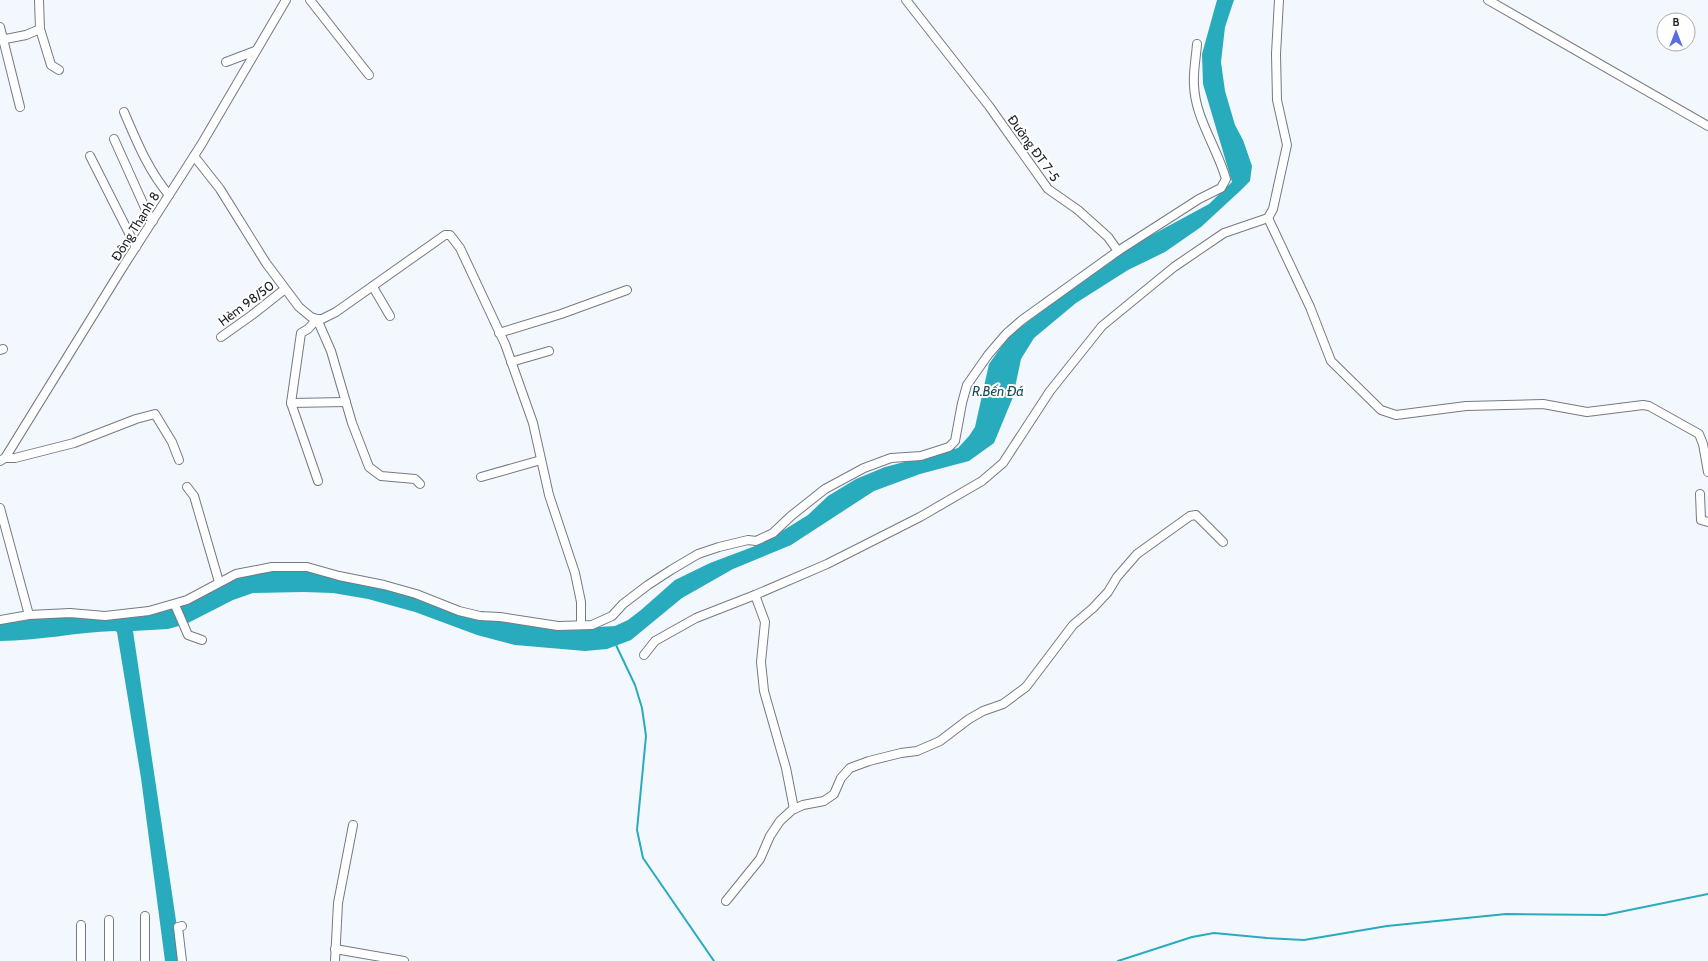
<svg xmlns="http://www.w3.org/2000/svg" width="1708" height="961" viewBox="0 0 1708 961" font-family="Cabin,sans-serif">
  <style>
    .water { fill: #29abbe }
    .lines { fill: none; stroke-linecap: round; stroke-linejoin: round }
    .stream { stroke: #29abbe; stroke-width: 2 }
    .minor-casing { stroke: #757a82; stroke-width: 10 }
    .minor { stroke: #fff; stroke-width: 8 }
    .labels { text-anchor: middle; dominant-baseline: central; stroke-width: 4; stroke-linejoin: round; paint-order: stroke }
    .street-label { font-size: 13px; fill: #202226; stroke: #fff }
    .water-label { font-size: 14px; font-style: italic; fill: #1a4e56; stroke: #fff }
  </style>
  <rect width="100%" height="100%" fill="#f3f8ff"/>
  <path class="water" d="M1217,0H1234L1225,27L1221,62L1225,91L1235,125L1243,140L1252,166L1250,181L1240,191L1201,227L1165,252L1128,270L1076,303L1034,338L1021,359L1013,397L994,443L969,461L920,474L874,491L791,545L733,569L682,598L631,640L607,649L585,651L515,645L477,635L415,612L368,599L333,593L303,592L253,593L233,600L186,624L168,629L133,631L182,961H165L141,778L117,632L115,631C77,632 38,641 0,641V620L160,611L221,583L253,571L312,569L486,615L581,628L615,626L628,620L641,610L675,580L710,563L763,543L808,515L828,496L856,479L885,467L958,448L969,436L975,427L989,364L1009,336L1091,274L1137,243L1209,204L1232,182L1203,84L1202,54Z"/>
  <g class="lines">
    <g class="stream">
      <polyline points="615,643 635,685 642,708 646,736 637,830 643,858 714,961"/>
      <polyline points="1118,961 1192,937 1214,933 1267,938 1304,940 1387,926 1506,914 1605,915 1708,894"/>
    </g>
    <g class="minor-casing">
      <g id="minor">
        <polyline points="310,0 369,75"/>
        <polyline points="1488,0 1708,126"/>
        <polyline points="0,27 20,107"/>
        <polyline points="40,29 51,65 59,70"/>
        <polyline points="0,40 26,35 40,29 39,0"/>
        <polyline points="226,62 255,51"/>
        <path d="M124,112C137,142 148,170 169,195"/>
        <polyline points="114,139 146,210 153,221"/>
        <polyline points="90,156 136,247"/>
        <polyline points="194,156 220,189 266,263 299,307 311,317 317,319 322,319 336,312 445,235 450,235 460,248 505,344 533,423 549,495 575,573 581,602 581,625"/>
        <polyline points="1268,218 1310,307 1331,361 1381,410 1396,415 1466,406 1543,404 1587,412 1643,405 1649,406 1699,434 1703,444 1708,472"/>
        <path d="M1118,251L1199,199L1221,188L1226,179C1217,147 1195,118 1194,85C1193,72 1196,58 1197,44"/>
        <polyline points="373,287 390,316"/>
        <polyline points="499,333 561,314 627,290"/>
        <polyline points="221,337 252,315 285,289"/>
        <polyline points="0,350 3,349"/>
        <polyline points="511,362 549,351"/>
        <polyline points="291,403 346,402"/>
        <polyline points="5,458 15,458 74,443 136,419 155,414 172,442 179,460"/>
        <polyline points="0,461 5,458 121,270 201,145 286,0"/>
        <polyline points="481,477 541,460"/>
        <polyline points="318,481 291,403 301,333 308,329 317,319 331,351 352,423 369,467 381,476 415,479 420,484"/>
        <polyline points="187,487 194,496 219,582"/>
        <polyline points="1700,494 1701,520 1708,522"/>
        <polyline points="0,508 29,615"/>
        <polyline points="755,595 765,622 761,662 764,691 786,768 794,809"/>
        <polyline points="175,605 188,635 202,640"/>
        <polyline points="0,620 29,615 70,613 105,616 149,611 187,600 236,574 272,567 307,567 339,576 384,585 416,594 459,611 480,616 500,617 558,626 592,625 612,616 623,604 648,585 671,570 698,554 719,547 748,540 756,541 773,533 791,516 825,489 864,468 891,458 921,456 949,447 955,441 962,403 967,385 988,355 1006,334 1022,320 1118,251 1108,237 1078,210 1048,189 989,106 906,0"/>
        <polyline points="644,655 655,641 696,618 755,595 827,564 920,517 982,481 1003,463 1050,391 1102,326 1174,267 1224,233 1268,218 1273,209 1287,145 1277,100 1276,54 1279,0"/>
        <polyline points="726,901 760,859 770,836 780,821 792,810 803,805 824,801 834,794 841,778 850,768 869,761 901,753 917,751 940,741 969,719 983,711 1003,704 1026,687 1073,625 1093,608 1108,592 1117,577 1137,554 1190,516 1196,515 1223,542"/>
        <polyline points="145,916 145,961"/>
        <polyline points="109,920 109,961"/>
        <polyline points="335,949 404,961"/>
        <polyline points="81,961 81,925"/>
        <polyline points="182,961 178,927 182,926"/>
        <polyline points="335,961 338,903 353,825"/>
      </g>
    </g>
    <use href="#minor" class="minor"/>
  </g>
  <g class="labels">
    <g class="street-label">
      <text transform="translate(1034 148) rotate(54)">Đường ĐT 7-5</text>
      <text transform="translate(135 226) rotate(-58)">Đông Thạnh 8</text>
      <text transform="translate(246 303) rotate(-37)">Hẻm 98/50</text>
    </g>
    <g class="water-label">
      <text x="998" y="391">R.Bến Đá</text>
    </g>
  </g>
  <g transform="translate(1676 32)"><circle r="19" fill="#ffffff" stroke="#a6a7a8"/>
  <path d="M0-3L7 15L0 10L-7 15Z" fill="#5c6ce3"/>
  <text y="-6" font-size="11" font-weight="bold" text-anchor="middle" fill="#202226">B</text>
  </g>
</svg>
